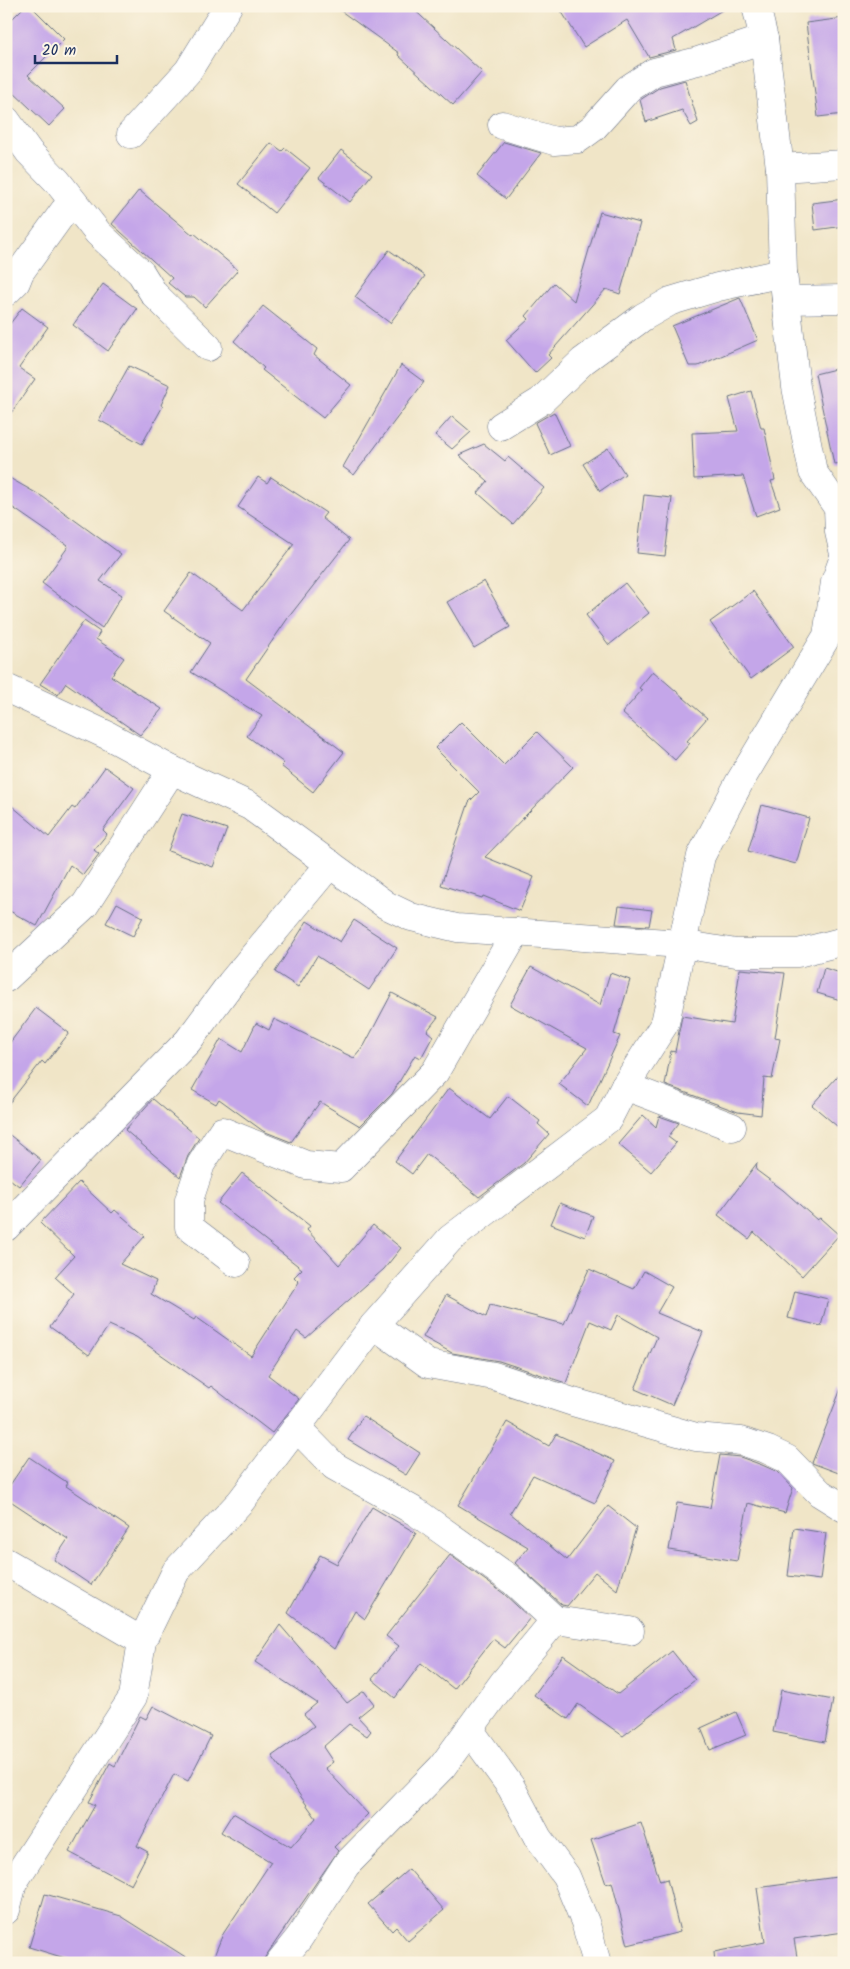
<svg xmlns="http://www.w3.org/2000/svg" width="850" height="1969" viewBox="0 0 850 1969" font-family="Kalam,sans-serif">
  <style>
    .building { fill: #c4a6e9 }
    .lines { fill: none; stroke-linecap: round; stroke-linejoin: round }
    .minor-casing { stroke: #666f83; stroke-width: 29 }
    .minor { stroke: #fff; stroke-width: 28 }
  </style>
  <rect width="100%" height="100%" fill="#fcf5e5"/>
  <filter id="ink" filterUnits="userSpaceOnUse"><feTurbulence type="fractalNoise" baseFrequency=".02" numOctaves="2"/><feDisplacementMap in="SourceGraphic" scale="10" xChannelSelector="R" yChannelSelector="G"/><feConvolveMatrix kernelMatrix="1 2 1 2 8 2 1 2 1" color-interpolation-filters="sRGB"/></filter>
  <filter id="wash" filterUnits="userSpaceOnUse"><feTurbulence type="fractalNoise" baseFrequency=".0096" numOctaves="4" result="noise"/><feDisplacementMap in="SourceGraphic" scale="20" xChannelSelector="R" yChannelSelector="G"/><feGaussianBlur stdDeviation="1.12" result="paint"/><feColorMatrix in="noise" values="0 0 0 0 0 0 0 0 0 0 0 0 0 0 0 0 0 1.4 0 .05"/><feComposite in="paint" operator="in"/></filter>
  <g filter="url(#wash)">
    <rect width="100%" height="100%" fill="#f0e5c7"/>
    <g id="blocks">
      <g class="building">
        <polygon points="25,6 31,6 64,39 28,75 65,109 49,126 12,91 6,97 6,25"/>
        <polygon points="334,6 410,6 482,72 453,105 398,55 399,53"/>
        <polygon points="558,6 729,6 673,39 676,50 649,57 627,20 584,47"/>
        <polygon points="844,18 844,114 818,117 806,23"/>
        <polygon points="685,80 698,122 691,126 682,110 646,122 640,100 660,87"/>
        <polygon points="504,142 541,153 506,199 477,176"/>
        <polygon points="271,143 282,151 285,148 310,168 274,213 238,184"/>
        <polygon points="341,150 372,174 350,202 319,178"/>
        <polygon points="139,190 193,235 194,233 238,270 205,307 194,297 185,297 168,283 172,278 112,224"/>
        <polygon points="844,199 844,226 815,230 812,203"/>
        <polygon points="600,212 640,223 620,294 606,289 548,355 551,358 535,373 506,340 529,319 526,316 554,283 574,301"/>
        <polygon points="389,250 425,276 390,323 355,297"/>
        <polygon points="103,284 137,309 108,351 73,325"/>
        <polygon points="740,298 758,340 698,366 689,366 672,326"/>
        <polygon points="263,306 317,349 314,355 351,385 323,418 262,370 264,368 234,341"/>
        <polygon points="22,308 48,327 19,368 35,379 6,420 6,329"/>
        <polygon points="401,365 424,382 354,475 343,467"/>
        <polygon points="129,366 170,385 161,405 163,406 142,444 99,420"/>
        <polygon points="835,369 844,406 844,463 834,464 815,374"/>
        <polygon points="751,391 761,428 764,428 775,480 771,481 780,507 756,516 743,476 694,479 692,433 738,431 729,398"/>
        <polygon points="554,412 570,446 550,455 535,423"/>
        <polygon points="452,416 471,432 452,449 435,435"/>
        <polygon points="484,444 505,461 508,457 544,488 513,524 478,493 488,481 459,455"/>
        <polygon points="608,448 625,474 600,491 583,464"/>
        <polygon points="6,476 43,497 121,554 100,581 122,595 102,628 42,583 68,547 67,545 6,503"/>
        <polygon points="258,477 267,483 271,477 326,513 322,518 349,540 288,618 246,679 344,752 313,792 281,766 284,763 247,736 262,716 191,672 210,643 164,611 191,573 243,610 294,544 238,507"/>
        <polygon points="644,495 672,498 665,556 637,553"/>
        <polygon points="484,581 510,627 474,648 447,602"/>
        <polygon points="625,583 649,613 609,645 586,615"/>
        <polygon points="753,591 794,647 751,679 710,622"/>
        <polygon points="84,621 100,632 96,639 124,658 111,676 162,709 140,735 66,683 58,695 40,684"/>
        <polygon points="653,671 707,718 687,741 690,743 675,760 622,713 642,690 639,688"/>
        <polygon points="461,722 504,765 537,732 573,767 485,857 534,877 520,911 483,896 482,898 441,885 469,802 479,792 435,748"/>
        <polygon points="105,767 134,788 103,830 107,834 94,850 99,854 83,875 70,865 37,926 6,909 6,801 49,837 72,807 75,809"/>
        <polygon points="762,805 809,818 796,864 748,851"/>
        <polygon points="182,814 227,829 213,867 168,851"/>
        <polygon points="117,903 143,917 133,936 106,923"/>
        <polygon points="619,906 652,910 649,926 616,924"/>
        <polygon points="354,920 397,948 369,990 317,956 298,987 275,972 307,921 340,942"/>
        <polygon points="531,967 600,1005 610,973 630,980 614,1034 620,1036 588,1106 559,1084 587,1048 510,1005"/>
        <polygon points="824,968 844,974 844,1001 817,993"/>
        <polygon points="740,969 785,973 775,1038 780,1039 772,1079 764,1078 761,1115 738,1112 665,1085 671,1051 675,1052 682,1016 732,1024"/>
        <polygon points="392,993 438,1017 427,1031 433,1036 421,1058 415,1055 392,1094 360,1126 320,1102 291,1142 263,1131 219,1099 216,1104 192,1090 221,1039 242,1052 256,1023 269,1030 274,1019 354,1058 364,1046"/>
        <polygon points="36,1008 69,1033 45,1064 42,1061 6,1107 6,1048"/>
        <polygon points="844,1069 844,1132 812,1105"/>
        <polygon points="449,1088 490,1119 508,1096 540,1121 538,1124 549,1134 524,1163 479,1197 427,1154 412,1174 395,1161"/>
        <polygon points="153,1099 199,1138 188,1156 180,1177 125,1130"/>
        <polygon points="643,1115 656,1127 659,1116 679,1123 668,1137 676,1143 651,1172 618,1144"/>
        <polygon points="6,1132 41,1160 19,1186 6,1176"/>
        <polygon points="757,1163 756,1170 783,1190 817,1220 820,1218 839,1235 802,1276 754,1232 749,1239 718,1215"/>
        <polygon points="242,1173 310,1226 307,1230 339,1265 373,1225 401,1248 384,1269 306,1338 297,1331 268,1375 299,1399 272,1433 211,1386 209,1388 136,1337 109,1325 89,1355 50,1327 74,1294 55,1277 74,1256 40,1223 79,1182 112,1213 115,1210 145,1236 120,1264 156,1281 151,1294 194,1320 196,1317 251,1356 299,1282 294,1277 302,1269 218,1203"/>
        <polygon points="560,1203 593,1216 585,1237 551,1224"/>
        <polygon points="589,1269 634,1289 644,1271 672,1287 657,1313 703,1332 672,1405 635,1389 657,1337 618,1315 611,1330 590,1321 566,1383 499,1361 452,1353 423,1337 446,1295 486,1317 490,1305 564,1324"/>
        <polygon points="795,1291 828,1299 821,1326 788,1318"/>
        <polygon points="842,1386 844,1386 844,1475 812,1463"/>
        <polygon points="363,1416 420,1453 406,1475 348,1440"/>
        <polygon points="507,1422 549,1446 556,1434 615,1461 595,1503 533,1475 510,1513 567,1560 608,1506 636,1528 617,1590 595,1572 567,1606 562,1605 515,1563 528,1547 458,1505"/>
        <polygon points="720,1455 740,1457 762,1465 778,1472 793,1488 785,1513 748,1503 737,1561 669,1550 677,1503 710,1508"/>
        <polygon points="29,1457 68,1483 66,1486 129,1528 91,1585 54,1560 68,1539 6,1498 6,1491"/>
        <polygon points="372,1507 416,1533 365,1619 355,1611 334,1649 288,1613 320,1555 337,1564"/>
        <polygon points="794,1528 826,1533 820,1580 788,1576"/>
        <polygon points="450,1555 503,1593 530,1618 505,1648 493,1639 454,1689 421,1663 395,1698 372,1679 399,1646 386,1636"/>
        <polygon points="280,1625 347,1703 364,1691 374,1704 358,1717 371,1731 367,1736 349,1724 323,1747 333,1762 325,1768 368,1814 334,1847 338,1851 261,1963 211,1963 223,1934 271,1862 221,1832 233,1813 291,1847 316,1818 272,1756 314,1726 304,1714 317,1703 255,1662"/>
        <polygon points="672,1651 695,1680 623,1736 578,1704 568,1719 534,1695 563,1655 618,1694"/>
        <polygon points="781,1690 833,1700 825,1742 773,1732"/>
        <polygon points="153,1706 211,1736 188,1781 174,1774 137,1846 148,1852 131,1885 69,1852 95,1805 89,1802 110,1763 115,1766 140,1716 146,1719"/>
        <polygon points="736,1712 746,1735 710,1750 701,1728"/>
        <polygon points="641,1823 660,1881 667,1879 680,1932 628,1945 612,1882 606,1884 591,1840"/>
        <polygon points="409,1869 444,1910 408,1941 396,1927 392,1931 368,1904"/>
        <polygon points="844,1876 844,1932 794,1939 798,1963 715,1963 714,1952 765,1942 757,1888"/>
        <polygon points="45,1894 121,1916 195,1963 81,1963 29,1947"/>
      </g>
    </g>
  </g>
  <g filter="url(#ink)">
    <use href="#blocks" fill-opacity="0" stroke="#666f83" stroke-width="1"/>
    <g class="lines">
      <g class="minor-casing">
        <g id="minor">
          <polyline points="756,6 764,39 780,168 783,273 796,387 813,472 838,508 839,532 844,554"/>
          <polyline points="6,120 29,152 57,181 98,233 141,273 154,294 208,347"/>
          <polyline points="502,125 554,141 578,139 593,128 628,89 654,72 698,61 764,39"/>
          <polyline points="131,134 188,71 228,6"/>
          <polyline points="780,168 844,164"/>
          <polyline points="6,292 16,282 20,272 64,211 74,204"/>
          <polyline points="786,300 844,299"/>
          <polyline points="501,426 541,401 583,361 643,317 671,301 718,287 783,273"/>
          <polyline points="6,688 109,736 172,770 250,806 386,905 411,917 457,928 681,944 736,953 798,953 844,941"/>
          <polyline points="6,978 85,905 172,770"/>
          <polyline points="625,1086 732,1127"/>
          <polyline points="6,1227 188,1041 231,983 330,864"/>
          <polyline points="236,1263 189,1227 189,1200 201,1164 222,1131 306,1165 341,1168 435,1072 516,932"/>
          <polyline points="374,1325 428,1364 494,1376 573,1402 696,1437 741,1441 768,1450 787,1459 820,1493 844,1508"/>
          <polyline points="6,1562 142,1641"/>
          <polyline points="555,1620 630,1631"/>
          <polyline points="469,1729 511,1787 538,1838 566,1876 585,1922 597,1963"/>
          <polyline points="6,1910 13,1883 133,1697 142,1641 176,1571 241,1501 374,1325 450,1239 608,1119 625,1086 665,1023 701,856 739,783 827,636 835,582 844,557"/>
          <polyline points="279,1963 299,1938 346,1865 442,1767 503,1683 555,1620 513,1581 416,1512 334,1466 296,1427"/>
        </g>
      </g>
      <use href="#minor" class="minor"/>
    </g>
  </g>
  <rect width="850" height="1969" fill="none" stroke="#fcf5e5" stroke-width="25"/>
  <path d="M35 55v8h82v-8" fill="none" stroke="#1b2f5e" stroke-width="2.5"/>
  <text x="42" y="55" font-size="15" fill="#1b2f5e" stroke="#fcf5e5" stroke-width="4" paint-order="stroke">20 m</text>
</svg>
